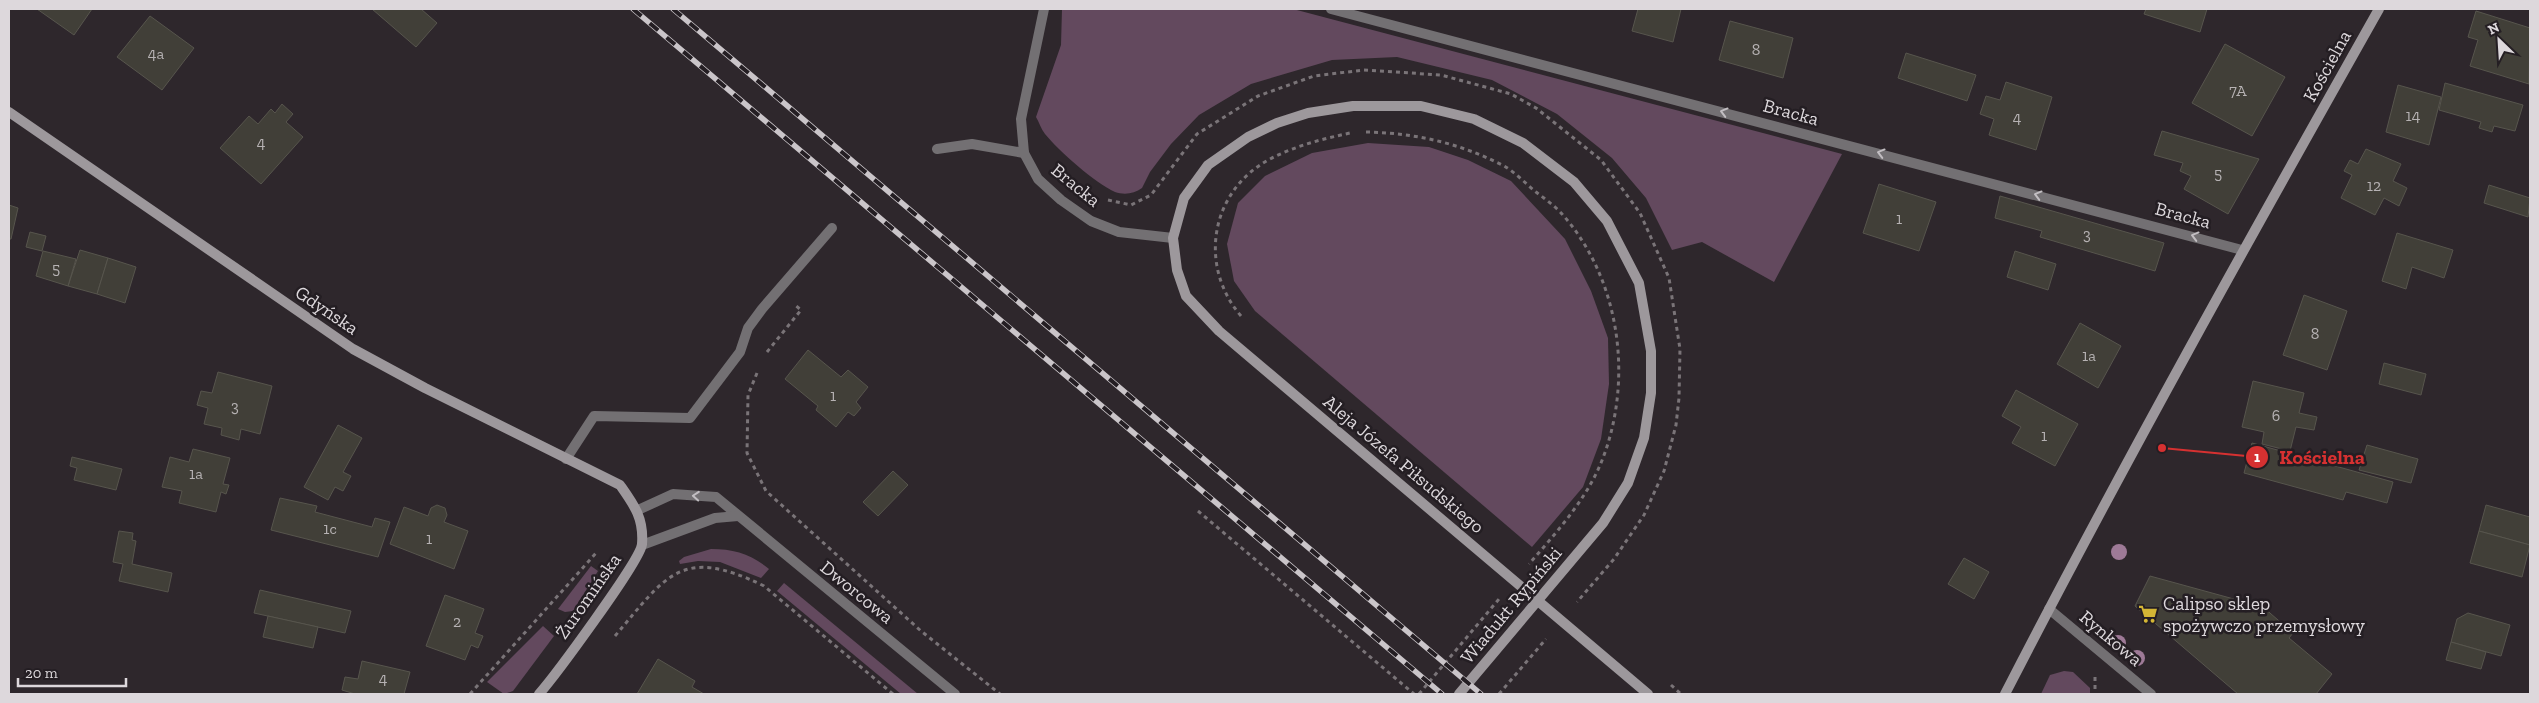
<svg xmlns="http://www.w3.org/2000/svg" width="2539" height="703" viewBox="0 0 2539 703" font-family="'Zilla Slab',serif">
  <style>
    .green { fill: #63495e }
    .building { fill: #413f38; stroke: #57554d }
    .lines { fill: none; stroke-linecap: round; stroke-linejoin: round }
    .path { stroke: #7a7478; stroke-width: 3; stroke-dasharray: 4 4; stroke-linecap: butt }
    .service { stroke: #737073; stroke-width: 10 }
    .minor { stroke: #737073; stroke-width: 10 }
    .tertiary { stroke: #737073; stroke-width: 10 }
    .secondary { stroke: #9d989c; stroke-width: 10 }
    .rail-casing { stroke: #cac5c9; stroke-width: 5.5 }
    .rail { stroke: #241e23; stroke-width: 4; stroke-dasharray: 11; stroke-linecap: butt }
    .tree { fill: #9e7a97 }
    .oneway { stroke: #c2bec2 }
    .labels { text-anchor: middle; dominant-baseline: central; stroke-width: 5; stroke-linejoin: round; paint-order: stroke }
    .number-label { font-size: 16px; fill: #b6b2b3 }
    .street-label { font-size: 19px; fill: #ddd8dc; stroke: #241e23 }
    .poi-label { font-size: 19px; fill: #ddd8dc; stroke: #241e23; text-anchor: start }
    .leader { fill: none; stroke: #d63131; stroke-width: 2 }
    .callout-dot { fill: #d63131; stroke: #241e23; stroke-width: 2 }
    .mark-label { font-size: 15px; text-anchor: middle; font-weight: bold; fill: #fff }
    .callout-label { font-size: 20px; text-anchor: middle; font-weight: bold; fill: #d63131; stroke: #241e23; stroke-width: 5; stroke-linejoin: round; paint-order: stroke }
  </style>
  <rect width="100%" height="100%" fill="#2e272c"/>
  <g class="green">
    <path d="M1062,9H1293L1842,154L1774,282L1702,242L1672,250L1646,198L1612,158L1557,114L1492,80L1397,57L1332,60L1251,84L1199,115L1171,144L1150,172L1142,188C1134,194 1124,195 1115,192C1095,183 1059,151 1045,134C1041,129 1039,122 1036,117L1061,45Z"/>
    <polygon points="1368,143 1429,147 1468,160 1511,181 1565,239 1591,291 1608,338 1609,384 1601,439 1583,487 1532,547 1255,311 1234,281 1227,244 1238,203 1265,176 1312,153"/>
    <path d="M711,549C734,549 751,554 769,569L761,578L720,562L698,561L680,564L679,561L684,557Z"/>
    <polygon points="591,566 598,571 573,611 565,612 558,609"/>
    <polygon points="784,583 918,694 901,694 777,591"/>
    <polygon points="543,626 554,636 513,691 504,694 487,682"/>
    <polygon points="2064,671 2073,672 2090,688 2090,694 2041,694 2050,675"/>
  </g>
  <g class="building">
    <polygon points="37,9 92,9 74,35"/>
    <polygon points="372,9 421,9 437,23 416,47"/>
    <polygon points="1638,9 1681,9 1673,42 1632,31"/>
    <polygon points="2146,9 2207,9 2200,32 2144,14"/>
    <polygon points="2476,11 2530,28 2529,84 2470,66 2478,40 2468,37"/>
    <polygon points="150,16 194,48 162,90 117,57"/>
    <polygon points="1730,21 1793,38 1783,78 1719,60"/>
    <polygon points="2225,44 2285,77 2252,136 2192,103"/>
    <polygon points="1906,53 1976,75 1967,101 1898,78"/>
    <polygon points="2006,82 2052,97 2036,150 1989,135 1994,119 1980,114 1986,96 2000,100"/>
    <polygon points="2445,83 2523,105 2515,131 2494,126 2492,132 2479,128 2481,122 2439,110"/>
    <polygon points="2398,85 2441,97 2429,145 2386,132"/>
    <polygon points="282,104 293,114 286,122 303,137 261,184 220,148 249,116 258,124 271,109 275,113"/>
    <polygon points="2162,131 2259,159 2228,214 2184,189 2191,176 2180,171 2183,163 2154,155"/>
    <polygon points="2366,149 2401,164 2393,181 2407,188 2399,206 2384,198 2375,215 2341,198 2352,175 2344,171 2350,160 2358,164"/>
    <polygon points="1879,184 1936,202 1919,251 1863,233"/>
    <polygon points="2489,185 2530,198 2528,217 2484,203"/>
    <polygon points="2000,196 2164,243 2155,271 2040,237 2042,231 1995,218"/>
    <polygon points="9,205 18,208 11,239 9,239"/>
    <polygon points="30,232 46,236 42,251 26,247"/>
    <polygon points="2397,233 2453,250 2444,278 2412,267 2406,289 2382,281"/>
    <polygon points="80,250 108,258 97,294 68,286"/>
    <polygon points="43,251 76,259 68,286 36,276"/>
    <polygon points="2015,251 2056,264 2048,290 2007,277"/>
    <polygon points="108,258 136,267 125,303 97,294"/>
    <polygon points="2304,295 2347,311 2327,370 2283,355"/>
    <polygon points="2080,323 2121,346 2098,388 2057,364"/>
    <polygon points="808,350 841,377 848,370 868,387 856,402 861,408 854,416 848,412 836,427 816,410 818,406 785,379"/>
    <polygon points="2384,363 2426,374 2421,395 2379,384"/>
    <polygon points="218,372 272,386 260,434 241,429 239,440 221,435 222,428 204,424 208,408 197,405 201,391 212,393"/>
    <polygon points="2253,381 2304,393 2299,413 2317,417 2314,430 2296,427 2290,451 2262,444 2264,432 2242,427"/>
    <polygon points="2016,390 2078,424 2055,466 2012,443 2021,427 2002,416"/>
    <polygon points="338,425 362,438 343,472 351,476 343,491 335,487 328,500 304,487"/>
    <polygon points="2252,443 2393,482 2387,503 2346,492 2343,500 2244,473"/>
    <polygon points="2367,445 2418,459 2411,483 2359,470"/>
    <polygon points="193,449 230,458 223,484 229,485 226,494 221,492 216,512 179,503 182,491 162,487 170,457 189,462"/>
    <polygon points="72,457 122,469 116,490 74,480 77,468 70,466"/>
    <polygon points="893,471 908,485 878,516 863,502"/>
    <polygon points="280,498 317,506 315,512 372,527 375,518 390,522 378,557 271,530"/>
    <polygon points="437,505 445,508 447,515 444,522 468,531 454,569 390,544 404,507 428,516 431,508"/>
    <polygon points="2486,505 2530,517 2530,545 2479,531"/>
    <polygon points="119,531 133,533 132,540 136,541 132,564 172,573 168,592 119,581 123,564 113,562"/>
    <polygon points="2479,531 2530,545 2522,577 2470,563"/>
    <polygon points="1964,558 1989,572 1974,599 1948,584"/>
    <polygon points="2150,576 2263,607 2293,633 2289,638 2332,674 2316,694 2238,694 2135,606"/>
    <polygon points="260,590 351,611 345,633 254,613"/>
    <polygon points="445,595 484,609 475,633 483,636 478,648 471,645 465,660 426,646"/>
    <polygon points="2468,613 2510,625 2501,656 2451,642 2457,619"/>
    <polygon points="268,616 318,627 313,648 263,637"/>
    <polygon points="2451,642 2486,652 2481,669 2446,660"/>
    <polygon points="658,659 695,681 692,687 704,694 637,694"/>
    <polygon points="362,661 410,672 404,694 355,694 342,690 345,677 358,679"/>
  </g>
  <g class="lines">
    <g class="path">
      <path d="M1366,132C1415,133 1460,143 1504,166C1515,172 1526,184 1536,192C1545,199 1555,206 1562,214C1621,280 1634,382 1601,463C1585,501 1556,533 1529,564"/>
      <polyline points="1108,200 1131,205 1151,195 1197,134 1258,96 1314,76 1364,70 1441,75 1511,94 1536,108 1601,160 1640,213 1669,278 1680,349 1679,398 1676,425 1664,471 1644,515 1614,559 1577,602"/>
      <path d="M1241,316C1198,266 1210,191 1270,159C1295,146 1322,139 1350,133"/>
      <polyline points="767,352 801,310 795,305"/>
      <polyline points="757,373 748,395 747,453 766,491 921,631 1000,694"/>
      <polyline points="1198,511 1414,694"/>
      <path d="M615,636C666,576 681,545 764,586L893,694"/>
      <polyline points="2095,677 2095,694"/>
      <polyline points="1671,685 1681,694"/>
      <polyline points="470,694 597,552"/>
      <polyline points="1419,694 1499,599"/>
      <polyline points="1499,694 1546,639"/>
    </g>
    <g class="service">
      <polyline points="937,149 972,144 1024,153"/>
      <polyline points="566,459 594,416 690,418 740,352 748,328 762,309 832,228"/>
    </g>
    <g class="minor">
      <polyline points="1044,9 1021,119 1024,153 1038,179 1061,200 1091,221 1119,232 1173,238"/>
      <polyline points="1331,9 2242,250"/>
      <polyline points="2049,609 2151,694"/>
    </g>
    <g class="tertiary">
      <polyline points="638,510 673,494 716,497 955,694"/>
      <polyline points="642,545 715,518 738,516"/>
    </g>
    <g class="secondary">
      <path d="M9,112L353,349L425,388L620,485C634,505 644,518 642,544C641,560 554,677 539,694"/>
      <polyline points="1459,694 1603,523 1628,483 1644,438 1651,393 1651,351 1639,283 1607,221 1574,182 1523,143 1474,119 1421,106 1353,106 1308,113 1277,123 1248,137 1208,165 1184,198 1173,238 1177,270 1186,296 1219,331 1648,694"/>
      <path d="M2005,694C2124,463 2251,236 2379,9"/>
    </g>
    <g class="rail-casing">
      <g id="rail">
        <polyline points="633,9 1442,694"/>
        <polyline points="673,9 1481,694"/>
      </g>
    </g>
    <use href="#rail" class="rail"/>
  </g>
  <g class="tree">
    <circle cx="2119" cy="552" r="8"/>
    <circle cx="2118" cy="643" r="8"/>
    <circle cx="2137" cy="658" r="8"/>
  </g>
  <defs><path id="oneway-chevron" d="M-2-3.5L2.5 0L-2 3.5" fill="none" stroke-width="1.6" stroke-linecap="round" stroke-linejoin="round" transform="scale(1.25)"/></defs>
  <g class="oneway">
    <use href="#oneway-chevron" transform="translate(1724 112) rotate(-165)"/>
    <use href="#oneway-chevron" transform="translate(1881 153) rotate(-165)"/>
    <use href="#oneway-chevron" transform="translate(2038 195) rotate(-165)"/>
    <use href="#oneway-chevron" transform="translate(2195 236) rotate(-165)"/>
    <use href="#oneway-chevron" transform="translate(696 496) rotate(-176)"/>
  </g>
  <defs>
    <g id="supermarket-bare" transform="scale(1.5)"><path d="M-6-5.5h2.5l.6 2H6L4.5 2H-2.5L-4.4-4H-6ZM-1.5 3.2a1.3 1.3 0 1 0 .1 0ZM3 3.2a1.3 1.3 0 1 0 .1 0Z" fill="#d4b635" stroke="#241e23" stroke-width="2.5" paint-order="stroke"/></g>
  </defs>
  <g fill-rule="evenodd">
    <use href="#supermarket-bare" x="2148" y="614"/>
  </g>
  <g class="labels">
    <g class="number-label">
      <text x="1756" y="49">8</text>
      <text x="156" y="53">4a</text>
      <text x="2238" y="90">7A</text>
      <text x="2413" y="115">14</text>
      <text x="2017" y="117">4</text>
      <text x="261" y="142">4</text>
      <text x="2218" y="173">5</text>
      <text x="2374" y="185">12</text>
      <text x="1899" y="218">1</text>
      <text x="2087" y="234">3</text>
      <text x="56" y="268">5</text>
      <text x="2315" y="333">8</text>
      <text x="2089" y="355">1a</text>
      <text x="833" y="395">1</text>
      <text x="235" y="406">3</text>
      <text x="2276" y="415">6</text>
      <text x="2044" y="435">1</text>
      <text x="196" y="473">1a</text>
      <text x="330" y="528">1c</text>
      <text x="429" y="538">1</text>
      <text x="457" y="621">2</text>
      <text x="383" y="678">4</text>
    </g>
    <g class="street-label">
      <text transform="translate(2327 66) rotate(-61)">Kościelna</text>
      <text transform="translate(1791 112) rotate(15)">Bracka</text>
      <text transform="translate(1076 185) rotate(39)">Bracka</text>
      <text transform="translate(2183 215) rotate(15)">Bracka</text>
      <text transform="translate(327 310) rotate(34)">Gdyńska</text>
      <text transform="translate(1404 464) rotate(40)">Aleja Józefa Piłsudskiego</text>
      <text transform="translate(857 592) rotate(39)">Dworcowa</text>
      <text transform="translate(588 596) rotate(-55)">Żuromińska</text>
      <text transform="translate(1511 605) rotate(-50)">Wiadukt Rypiński</text>
      <text transform="translate(2111 638) rotate(40)">Rynkowa</text>
    </g>
    <g class="poi-label">
      <text x="2163" y="603">Calipso sklep<tspan x="2163" dy="22">spożywczo przemysłowy</tspan></text>
    </g>
  </g>
  <path class="leader" d="M2162 448L2257 457"/>
  <g class="callout-dot">
    <circle cx="2162" cy="448" r="5"/>
    <circle cx="2257" cy="457" r="12"/>
  </g>
  <g class="mark-label">
    <text x="2257" y="462">1</text>
  </g>
  <g class="callout-label">
    <text x="2322" y="464">Kościelna</text>
  </g>
  <rect width="2539" height="703" fill="none" stroke="#ddd8dc" stroke-width="20"/>
  <g transform="translate(2499 40) rotate(335)" stroke="#241e23" stroke-width="4" paint-order="stroke">
  <path d="M0-4L9 19L0 12L-9 19Z" fill="#ddd8dc"/>
  <text y="-8" font-size="14" font-weight="bold" text-anchor="middle" fill="#ddd8dc">N</text>
  </g>
  <path d="M18 678v8h108v-8" fill="none" stroke="#ddd8dc" stroke-width="2.5"/>
  <text x="25" y="678" font-size="15" fill="#ddd8dc" stroke="#241e23" stroke-width="4" paint-order="stroke">20 m</text>
</svg>
